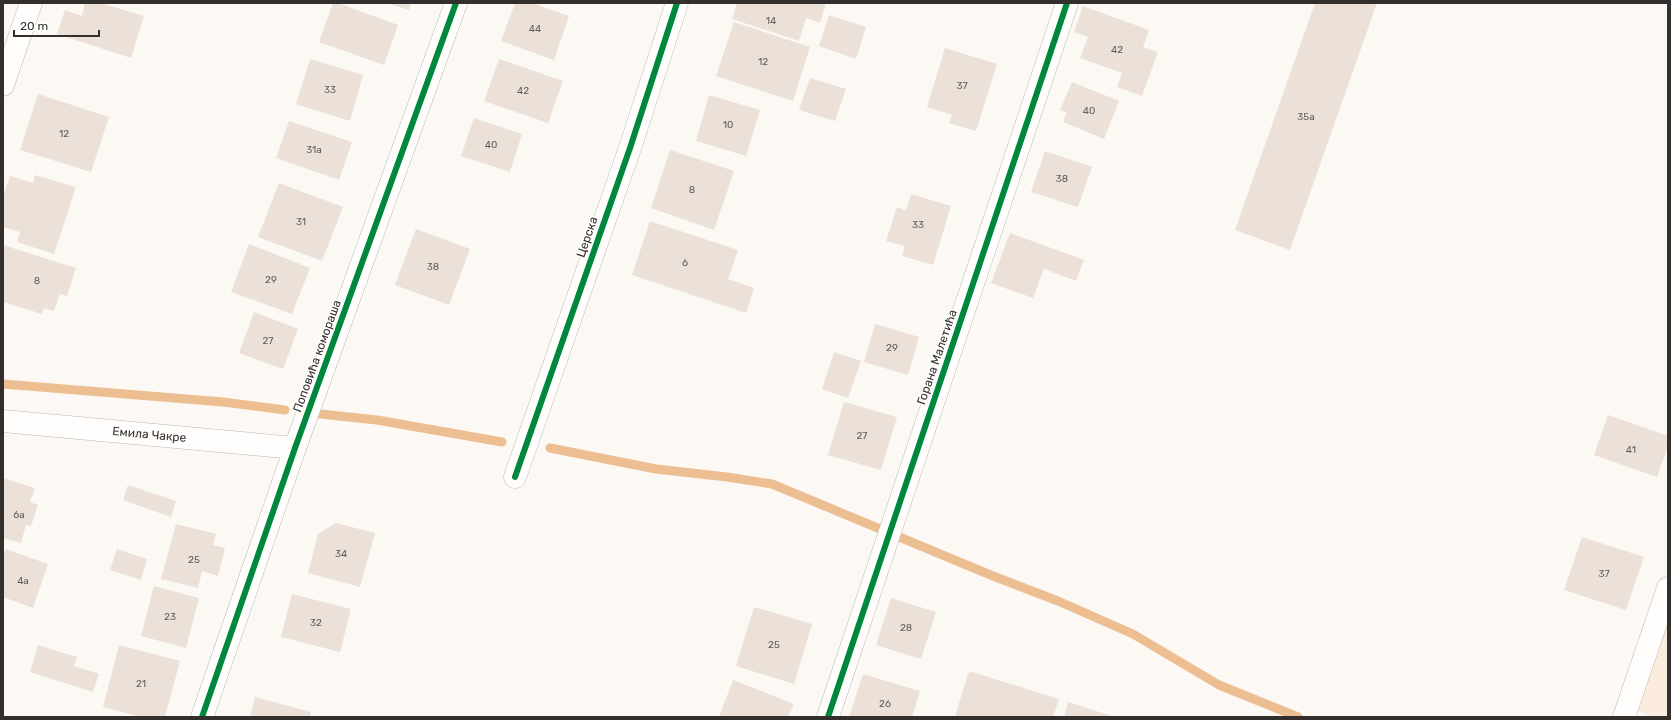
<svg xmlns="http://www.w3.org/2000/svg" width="1671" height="720" viewBox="0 0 1671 720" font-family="Rubik,sans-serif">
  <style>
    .green { fill: #fcecdd }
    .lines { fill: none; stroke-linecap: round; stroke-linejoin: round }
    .stream { stroke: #edbe91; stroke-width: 9 }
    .building { fill: #ebe1d8 }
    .street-casing { stroke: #bcb9b5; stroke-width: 23 }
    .street { stroke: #fffefd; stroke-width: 22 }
    .cycleway-casing { stroke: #fff; stroke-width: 8 }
    .cycleway { stroke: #00873e; stroke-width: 6 }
    .labels { text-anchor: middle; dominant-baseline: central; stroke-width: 3; stroke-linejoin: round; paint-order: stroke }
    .number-label { font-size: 10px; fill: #625c58 }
    .street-label { font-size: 12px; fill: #332f2c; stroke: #fff }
  </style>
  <rect width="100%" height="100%" fill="#fcf8f4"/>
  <polygon class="green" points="1668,588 1668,717 1654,717 1627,708"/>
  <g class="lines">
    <g class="stream">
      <polyline points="3,384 223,402 285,410"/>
      <polyline points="311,413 377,420 502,442"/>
      <polyline points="550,448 656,469 727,477 772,484 993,576 1058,601 1133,634 1219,685 1298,717"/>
    </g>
  </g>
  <g class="building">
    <polygon points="85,3 101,3 144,16 131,58 57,34 65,10 82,16"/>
    <polygon points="333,3 338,3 398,25 384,65 319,42"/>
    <polygon points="386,3 411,3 409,10"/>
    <polygon points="515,3 532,3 569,16 554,60 501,41"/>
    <polygon points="737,3 826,3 820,23 806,18 799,41 732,19"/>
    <polygon points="1315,3 1377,3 1290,250 1235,230"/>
    <polygon points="1083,6 1149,30 1143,47 1158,52 1142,96 1117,87 1122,73 1080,58 1088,37 1074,32"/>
    <polygon points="829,15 866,27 856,59 819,46"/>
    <polygon points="734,22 810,47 793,101 716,76"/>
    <polygon points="945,48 997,64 976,131 949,123 952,115 927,107"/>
    <polygon points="310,59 363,75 350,121 296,104"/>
    <polygon points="499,59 563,81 548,123 484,101"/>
    <polygon points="810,78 846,89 835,121 799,110"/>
    <polygon points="1072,82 1119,101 1104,139 1063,122 1067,112 1060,110"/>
    <polygon points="38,94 109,117 91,172 20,150"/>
    <polygon points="709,95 760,110 746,156 696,141"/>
    <polygon points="474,118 522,134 510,172 461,156"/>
    <polygon points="289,121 352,142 339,180 276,158"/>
    <polygon points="670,150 734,171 714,230 651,208"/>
    <polygon points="1045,151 1092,167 1078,207 1031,192"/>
    <polygon points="35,175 76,187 54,254 17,242 20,232 3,227 3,196 10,176 33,183"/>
    <polygon points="279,183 343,207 322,261 258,237"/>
    <polygon points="911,194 951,206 933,265 902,256 905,246 886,241 897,207 906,210"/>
    <polygon points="650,221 738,250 728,279 754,288 746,313 632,275"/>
    <polygon points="416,229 470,249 449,305 395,285"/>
    <polygon points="1010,233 1084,260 1076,281 1044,269 1033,298 991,283"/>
    <polygon points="249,244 310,268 292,314 231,292"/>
    <polygon points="3,245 76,268 67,296 60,294 54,311 44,308 42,314 3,302"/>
    <polygon points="254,312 298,329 283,369 239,353"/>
    <polygon points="875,324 919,337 908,375 864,362"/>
    <polygon points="834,352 861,361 848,398 822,389"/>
    <polygon points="844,402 897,417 881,470 828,455"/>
    <polygon points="1608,415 1668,436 1668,446 1657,477 1594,455"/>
    <polygon points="3,478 35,488 30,502 38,505 31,526 26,525 21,543 3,538"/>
    <polygon points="128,485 176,501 171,517 123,500"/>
    <polygon points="336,523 375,533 360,587 308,573 318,534"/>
    <polygon points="176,524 216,534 213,545 225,548 218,576 202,571 198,588 161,579"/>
    <polygon points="1582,537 1644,557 1626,610 1564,590"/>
    <polygon points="6,549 48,564 33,608 3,597 3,557"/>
    <polygon points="117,549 147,559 141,580 110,570"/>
    <polygon points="154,586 199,598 186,648 141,636"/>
    <polygon points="292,594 351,609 340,652 281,637"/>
    <polygon points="891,598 936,612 921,659 876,645"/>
    <polygon points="754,607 812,624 794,684 736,666"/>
    <polygon points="38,645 77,657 74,666 99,674 93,692 30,672"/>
    <polygon points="119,645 180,661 165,717 141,717 103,707"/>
    <polygon points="969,671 1059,699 1053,717 955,716"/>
    <polygon points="863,674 920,691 912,717 849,717"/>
    <polygon points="733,680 794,704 788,717 719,717"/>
    <polygon points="255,697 311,712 310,717 250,717"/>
    <polygon points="1068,702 1115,717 1064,717"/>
  </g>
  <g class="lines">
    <g class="street-casing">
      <g id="street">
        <polyline points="3,85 31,3"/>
        <path id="s1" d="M3,421L295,448"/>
        <polyline points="515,477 630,148 677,3"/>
        <polyline points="202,717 295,448 456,3"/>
        <polyline points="828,717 1067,3"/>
        <polyline points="1624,717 1668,588"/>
      </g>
    </g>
    <use href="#street" class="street"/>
    <g class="cycleway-casing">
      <g id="cycleway">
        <polyline points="515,477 630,148 677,3"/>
        <polyline points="202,717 295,448 456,3"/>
        <polyline points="828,717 1067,3"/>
      </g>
    </g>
    <use href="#cycleway" class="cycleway"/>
  </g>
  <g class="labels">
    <g class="number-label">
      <text x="771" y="21">14</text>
      <text x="535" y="29">44</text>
      <text x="1117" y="50">42</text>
      <text x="763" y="62">12</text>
      <text x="962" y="86">37</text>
      <text x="330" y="90">33</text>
      <text x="523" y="91">42</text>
      <text x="1089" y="111">40</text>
      <text x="1306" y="117">35a</text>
      <text x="728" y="125">10</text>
      <text x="64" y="134">12</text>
      <text x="491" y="145">40</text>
      <text x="314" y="150">31a</text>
      <text x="1062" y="179">38</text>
      <text x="692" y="190">8</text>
      <text x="301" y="222">31</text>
      <text x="918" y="225">33</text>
      <text x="685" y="263">6</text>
      <text x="433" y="267">38</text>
      <text x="271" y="280">29</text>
      <text x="37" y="281">8</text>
      <text x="268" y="341">27</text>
      <text x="892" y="348">29</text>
      <text x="862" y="436">27</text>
      <text x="1631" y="450">41</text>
      <text x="19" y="515">6a</text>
      <text x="341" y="554">34</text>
      <text x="194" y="560">25</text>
      <text x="1604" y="574">37</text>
      <text x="23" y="581">4a</text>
      <text x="170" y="617">23</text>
      <text x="316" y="623">32</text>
      <text x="906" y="628">28</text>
      <text x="774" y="645">25</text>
      <text x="141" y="684">21</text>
      <text x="885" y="704">26</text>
    </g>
    <g class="street-label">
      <text transform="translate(587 237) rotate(-71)">Церска</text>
      <text transform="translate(317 356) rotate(-70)">Поповића комораша</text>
      <text transform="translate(937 357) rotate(-71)">Горана Малетића</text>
      <text stroke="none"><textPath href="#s1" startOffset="147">Емила Чакре</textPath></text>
    </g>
  </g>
  <rect width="1671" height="720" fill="none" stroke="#332f2c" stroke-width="8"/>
  <path d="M14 30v6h85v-6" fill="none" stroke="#332f2c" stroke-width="2"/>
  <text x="20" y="30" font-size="12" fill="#332f2c" stroke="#ffffff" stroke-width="3" paint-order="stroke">20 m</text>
</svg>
